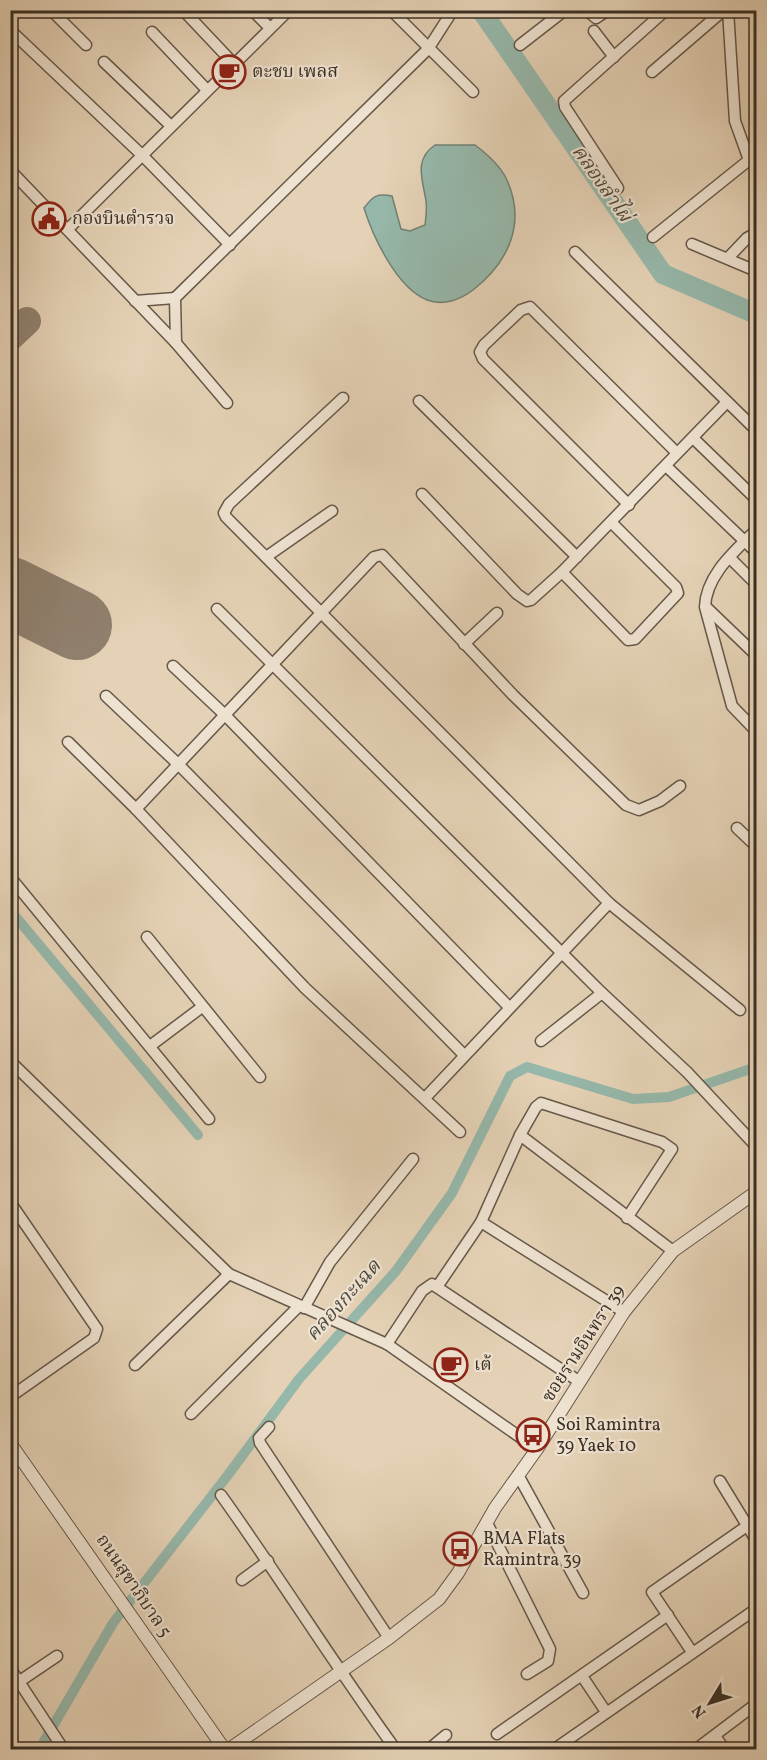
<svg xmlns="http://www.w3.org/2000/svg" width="767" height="1760" viewBox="0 0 767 1760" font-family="Vollkorn,'Noto Serif Thai',serif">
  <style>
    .water { fill: #96b8ab; stroke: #728175; stroke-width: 1.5 }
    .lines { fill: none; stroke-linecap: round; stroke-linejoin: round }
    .canal { stroke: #96b8ab; stroke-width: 10 }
    .river { stroke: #96b8ab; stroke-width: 20 }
    .taxiway { stroke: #90806e; stroke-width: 28 }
    .runway { stroke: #90806e; stroke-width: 70 }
    .minor-casing { stroke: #665849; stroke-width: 13 }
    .tertiary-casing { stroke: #665849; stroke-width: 14 }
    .minor { stroke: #eee2d0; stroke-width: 10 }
    .tertiary { stroke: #eee2d0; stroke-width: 12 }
    .labels { text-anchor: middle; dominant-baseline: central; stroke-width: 4.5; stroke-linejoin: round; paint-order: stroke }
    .poi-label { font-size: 18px; fill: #3b2f25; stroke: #eee2d0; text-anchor: start }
    .street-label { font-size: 18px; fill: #3b2f25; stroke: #eee2d0 }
    .water-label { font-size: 20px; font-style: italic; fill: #4d4a40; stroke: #eee2d0 }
  </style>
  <rect width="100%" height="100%" fill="#e5d2b6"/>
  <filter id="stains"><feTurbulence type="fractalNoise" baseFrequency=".00333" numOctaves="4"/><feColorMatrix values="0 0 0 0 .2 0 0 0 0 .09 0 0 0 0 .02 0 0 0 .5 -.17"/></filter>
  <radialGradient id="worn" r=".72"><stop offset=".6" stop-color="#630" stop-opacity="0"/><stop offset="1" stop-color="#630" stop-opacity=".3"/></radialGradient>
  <path class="water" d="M435,145H475C487,154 499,164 506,178C527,222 509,262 473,290C460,300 443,306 427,300C397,288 373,237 364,208C373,196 377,193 392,196L401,229L410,231L425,225C426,218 427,209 426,201C423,180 413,160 435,145Z"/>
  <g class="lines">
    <g class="canal">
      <polyline points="10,910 198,1135"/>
      <polyline points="39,1750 113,1623 228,1475 299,1379 396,1271 452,1193 510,1076 527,1067 633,1099 669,1097 756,1067"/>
    </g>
    <polyline class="river" points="481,10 663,274 756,314"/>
    <polyline class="taxiway" points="10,337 27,321"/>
    <polyline class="runway" points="10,592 77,625"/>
    <g class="minor-casing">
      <g id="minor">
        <polyline points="51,10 86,45"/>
        <polyline points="112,10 113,11"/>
        <polyline points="183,10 234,64"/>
        <polyline points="252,10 270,28"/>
        <polyline points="391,10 473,92"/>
        <polyline points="586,10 596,18 608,10"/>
        <polyline points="10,30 143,156 230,245"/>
        <polyline points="594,31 614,57"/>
        <polyline points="152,32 207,90"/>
        <polyline points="520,45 565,10"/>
        <polyline points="104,62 171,126"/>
        <polyline points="652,72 724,10"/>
        <polyline points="10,170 176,343 227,403"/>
        <polyline points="618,188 565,107 564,101 666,10"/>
        <polyline points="68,229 289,10"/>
        <polyline points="653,237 749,160 735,121 728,10"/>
        <polyline points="692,244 756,271"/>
        <polyline points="575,252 752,426"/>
        <polyline points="728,258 747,238 756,233"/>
        <polyline points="135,301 175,298"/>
        <polyline points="176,343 175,298 428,49 453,10"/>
        <polyline points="343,398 229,504 224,513 226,517 609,903 740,1010"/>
        <polyline points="419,401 577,557"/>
        <polyline points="693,438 756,499"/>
        <polyline points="666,466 756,552"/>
        <polyline points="422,494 517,594 527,601 531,600 562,572 727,402"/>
        <polyline points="629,505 483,359 480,352 484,345 521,310 530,307 677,453"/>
        <path d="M756,530C735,551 706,575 705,607L732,706L756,731"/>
        <polyline points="266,557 332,511"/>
        <polyline points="730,558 756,584"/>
        <polyline points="562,572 628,640 635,639 678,593 676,587 611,522"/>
        <polyline points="706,607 756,655"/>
        <polyline points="217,609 602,993 687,1072 756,1146"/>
        <polyline points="464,644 497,613"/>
        <polyline points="173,666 225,715 509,1007"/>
        <polyline points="106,696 179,765 464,1055"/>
        <polyline points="68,742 136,809 305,988 460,1132"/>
        <polyline points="136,809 374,557 382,555 513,695 626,805 639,810 660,801 680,786"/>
        <polyline points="737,828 756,846"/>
        <polyline points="10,877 209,1119"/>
        <polyline points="147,937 260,1077"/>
        <polyline points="541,1041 602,993"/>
        <polyline points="150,1046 202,1007"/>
        <polyline points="10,1061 229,1274 387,1344 537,1449"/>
        <polyline points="425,1098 609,903"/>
        <polyline points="520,1135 673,1251"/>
        <polyline points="10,1202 97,1329 94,1338 10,1397"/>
        <polyline points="481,1222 624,1312"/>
        <polyline points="437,1287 481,1222 520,1135 536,1107 541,1103 662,1142 672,1149 627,1218"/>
        <polyline points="304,1308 330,1262 413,1159"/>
        <polyline points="387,1344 422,1291 432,1284 580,1382"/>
        <polyline points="135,1365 229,1274"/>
        <polyline points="191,1414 299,1306"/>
        <polyline points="269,1427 259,1438 260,1443 389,1638"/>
        <polyline points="518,1475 583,1593"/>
        <polyline points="720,1481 756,1540"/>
        <path d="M221,1495C281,1579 335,1666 396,1750"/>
        <polyline points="487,1523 550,1649 548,1661 527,1674"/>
        <polyline points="242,1580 268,1561"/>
        <polyline points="692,1652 652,1592 747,1526"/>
        <polyline points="10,1668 64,1750"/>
        <polyline points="582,1676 606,1712"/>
        <polyline points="20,1681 57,1656"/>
        <polyline points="497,1734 668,1615"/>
        <polyline points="715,1736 725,1750"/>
        <polyline points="428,1750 446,1735"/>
        <polyline points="553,1750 756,1609"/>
        <polyline points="695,1750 756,1704"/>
      </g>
    </g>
    <g class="tertiary-casing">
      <g id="tertiary">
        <polyline points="10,1443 225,1750"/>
        <polyline points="228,1750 389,1638 439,1599 458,1573 495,1508 537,1449 624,1312 673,1251 756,1192"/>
      </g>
    </g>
    <use href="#minor" class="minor"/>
    <use href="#tertiary" class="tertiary"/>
  </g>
  <defs>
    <g id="cafe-ring" transform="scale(1.725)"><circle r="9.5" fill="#eee2d0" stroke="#8f2418" stroke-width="1.5"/><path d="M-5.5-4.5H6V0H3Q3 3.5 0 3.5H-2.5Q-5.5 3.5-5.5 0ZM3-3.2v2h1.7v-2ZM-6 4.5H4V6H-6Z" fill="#8f2418"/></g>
    <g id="civic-ring" transform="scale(1.725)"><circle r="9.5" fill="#eee2d0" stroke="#8f2418" stroke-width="1.5"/><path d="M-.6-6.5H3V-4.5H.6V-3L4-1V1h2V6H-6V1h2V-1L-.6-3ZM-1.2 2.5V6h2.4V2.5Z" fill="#8f2418"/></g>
    <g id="bus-ring" transform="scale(1.725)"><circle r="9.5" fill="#eee2d0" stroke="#8f2418" stroke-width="1.5"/><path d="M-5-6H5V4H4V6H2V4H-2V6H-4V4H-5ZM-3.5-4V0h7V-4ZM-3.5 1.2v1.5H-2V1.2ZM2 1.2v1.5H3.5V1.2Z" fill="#8f2418"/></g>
  </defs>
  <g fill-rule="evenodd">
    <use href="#cafe-ring" x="229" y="72"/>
    <use href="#civic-ring" x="49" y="219"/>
    <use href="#cafe-ring" x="451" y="1365"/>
    <use href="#bus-ring" x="533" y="1435"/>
    <use href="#bus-ring" x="460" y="1549"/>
  </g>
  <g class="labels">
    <g class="poi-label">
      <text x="252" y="72">ตะชบ เพลส</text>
      <text x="72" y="219">กองบินตำรวจ</text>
      <text x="474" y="1365">เต้</text>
      <text x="556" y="1425">Soi Ramintra<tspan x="556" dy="21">39 Yaek 10</tspan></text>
      <text x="483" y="1539">BMA Flats<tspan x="483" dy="21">Ramintra 39</tspan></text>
    </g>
    <g class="street-label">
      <text transform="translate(584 1344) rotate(-57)">ซอยรามอินทรา 39</text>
      <text transform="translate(133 1586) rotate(56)">ถนนสุขาภิบาล 5</text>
    </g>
    <g class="water-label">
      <text transform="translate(601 184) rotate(55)">คลองลำไผ่</text>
      <text transform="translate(344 1301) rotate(-48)">คลองกะเฉด</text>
    </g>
  </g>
  <rect width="767" height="1760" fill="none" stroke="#e5d2b6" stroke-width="36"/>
  <rect x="12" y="12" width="743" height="1736" fill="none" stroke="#3b2f25" stroke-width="3"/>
  <rect x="18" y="18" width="731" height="1724" fill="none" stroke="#3b2f25" stroke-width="1.5"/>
  <g transform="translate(710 1703) rotate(232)" stroke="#eee2d0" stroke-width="4.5" paint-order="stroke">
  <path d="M0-4.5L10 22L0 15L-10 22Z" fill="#3b2f25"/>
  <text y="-9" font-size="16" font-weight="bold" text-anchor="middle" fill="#3b2f25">N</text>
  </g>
  <rect width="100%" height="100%" filter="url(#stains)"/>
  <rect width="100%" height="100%" fill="url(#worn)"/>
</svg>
